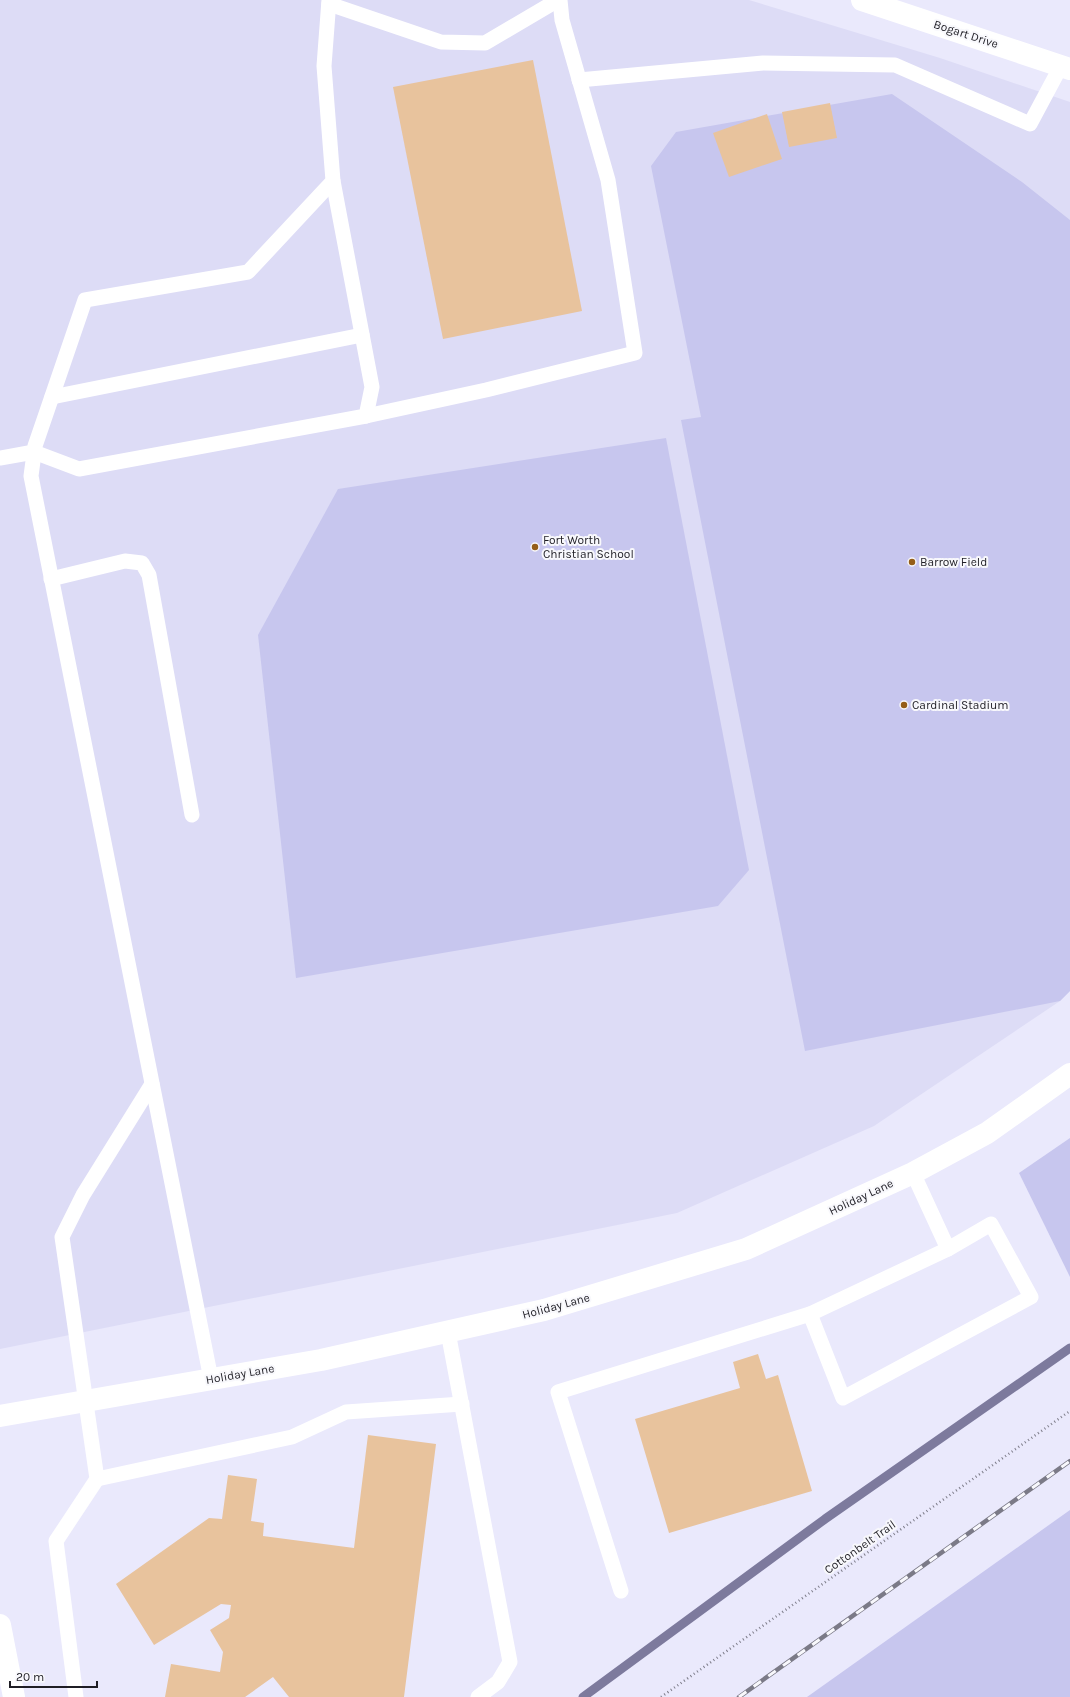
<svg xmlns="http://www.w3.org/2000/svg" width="1070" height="1697" viewBox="0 0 1070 1697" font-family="Karla,sans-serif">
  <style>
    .built { fill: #dddcf6 }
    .green { fill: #c7c6ee }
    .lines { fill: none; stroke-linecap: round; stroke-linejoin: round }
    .stream { stroke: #7d7a9d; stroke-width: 9 }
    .building { fill: #e8c39d }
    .path { stroke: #7f7e8b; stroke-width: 2.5; stroke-dasharray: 1 3; stroke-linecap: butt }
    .service { stroke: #fff; stroke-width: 15 }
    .minor { stroke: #fff; stroke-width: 22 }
    .tertiary { stroke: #fff; stroke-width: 22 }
    .rail-casing { stroke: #7b7a87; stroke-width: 4.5 }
    .rail { stroke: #f8f8fc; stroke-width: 3; stroke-dasharray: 9; stroke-linecap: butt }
    .poi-dot { fill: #955e17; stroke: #f8f8fc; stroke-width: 1.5 }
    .labels { text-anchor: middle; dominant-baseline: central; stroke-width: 4; stroke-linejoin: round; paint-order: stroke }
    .street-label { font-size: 12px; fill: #1f1e25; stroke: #f8f8fc }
    .poi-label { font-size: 12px; fill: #1f1e25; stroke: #f8f8fc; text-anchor: start }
  </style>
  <rect width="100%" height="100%" fill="#eae9fc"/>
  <polygon class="built" points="0,0 749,0 940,58 1070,102 1070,991 1060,1001 874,1126 677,1213 0,1349"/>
  <g class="green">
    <polygon points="892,94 1022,182 1070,220 1070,991 1060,1001 805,1051 681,420 701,417 651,166 676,132"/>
    <polygon points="666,438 749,870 718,906 296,978 258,635 338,489"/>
    <polygon points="1070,1138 1070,1277 1019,1173"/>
    <polygon points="1070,1510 1070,1697 807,1697"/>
  </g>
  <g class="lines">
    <polyline class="stream" points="583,1697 825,1519 1070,1348"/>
  </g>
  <g class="building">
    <polygon points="533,60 582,311 443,339 393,87"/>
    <polygon points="830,103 837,138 789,147 782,112"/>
    <polygon points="767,114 782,159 729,177 713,133"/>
    <polygon points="758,1354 766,1379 778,1375 812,1491 669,1533 635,1419 740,1388 733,1362"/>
    <polygon points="368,1435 436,1444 404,1697 289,1697 273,1677 245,1697 165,1697 171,1664 220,1672 223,1652 210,1630 229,1618 231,1605 221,1604 154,1645 116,1584 209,1518 222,1519 228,1475 257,1479 251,1521 264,1523 263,1536 354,1548"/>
  </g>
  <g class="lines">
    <polyline class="path" points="661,1697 1070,1411"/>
    <g class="service">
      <polyline points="329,4 441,42 485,43 558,0"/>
      <polyline points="579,80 763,63 895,65 1030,124 1061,66"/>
      <polyline points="52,397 362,335"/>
      <polyline points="366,416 486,390 635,353 608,180 562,20 560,0"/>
      <polyline points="0,458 34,452 79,469 366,416 372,387 333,181"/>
      <polyline points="51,579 125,561 142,563 149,575 192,815"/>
      <polyline points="810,1314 948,1249"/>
      <polyline points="448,1332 510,1662 498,1682 478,1697"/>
      <polyline points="211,1379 31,476 35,446 85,300 248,272 333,181 324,66 329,0"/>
      <polyline points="97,1479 292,1437 346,1412 462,1404"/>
      <polyline points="621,1591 558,1392 810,1314 843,1398 1031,1297 991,1224 948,1249 913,1173"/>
      <polyline points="76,1697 56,1541 97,1479 62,1237 83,1195 152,1084"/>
    </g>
    <polyline class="minor" points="0,1625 14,1697"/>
    <g class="tertiary">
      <polyline points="862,0 1070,69"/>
      <polyline points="0,1416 321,1360 544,1310 746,1249 913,1173 987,1133 1070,1074"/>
    </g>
    <g class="rail-casing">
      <polyline id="rail" points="739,1697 1070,1461"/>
    </g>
    <use href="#rail" class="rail"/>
  </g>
  <g class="poi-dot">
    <circle cx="535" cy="547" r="4"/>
    <circle cx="912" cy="562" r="4"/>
    <circle cx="904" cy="705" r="4"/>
  </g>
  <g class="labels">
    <g class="street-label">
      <text transform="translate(966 34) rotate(18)">Bogart Drive</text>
      <text transform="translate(861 1197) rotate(-25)">Holiday Lane</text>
      <text transform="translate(556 1306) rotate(-15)">Holiday Lane</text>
      <text transform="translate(240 1374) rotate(-10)">Holiday Lane</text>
      <text transform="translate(860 1547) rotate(-35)">Cottonbelt Trail</text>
    </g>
    <g class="poi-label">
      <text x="543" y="540">Fort Worth<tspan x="543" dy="14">Christian School</tspan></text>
      <text x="920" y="562">Barrow Field</text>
      <text x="912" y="705">Cardinal Stadium</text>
    </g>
  </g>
  <path d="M10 1681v6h87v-6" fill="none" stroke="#1f1e25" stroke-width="2"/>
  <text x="16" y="1681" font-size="12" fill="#1f1e25" stroke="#f8f8fc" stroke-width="3" paint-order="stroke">20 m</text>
</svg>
